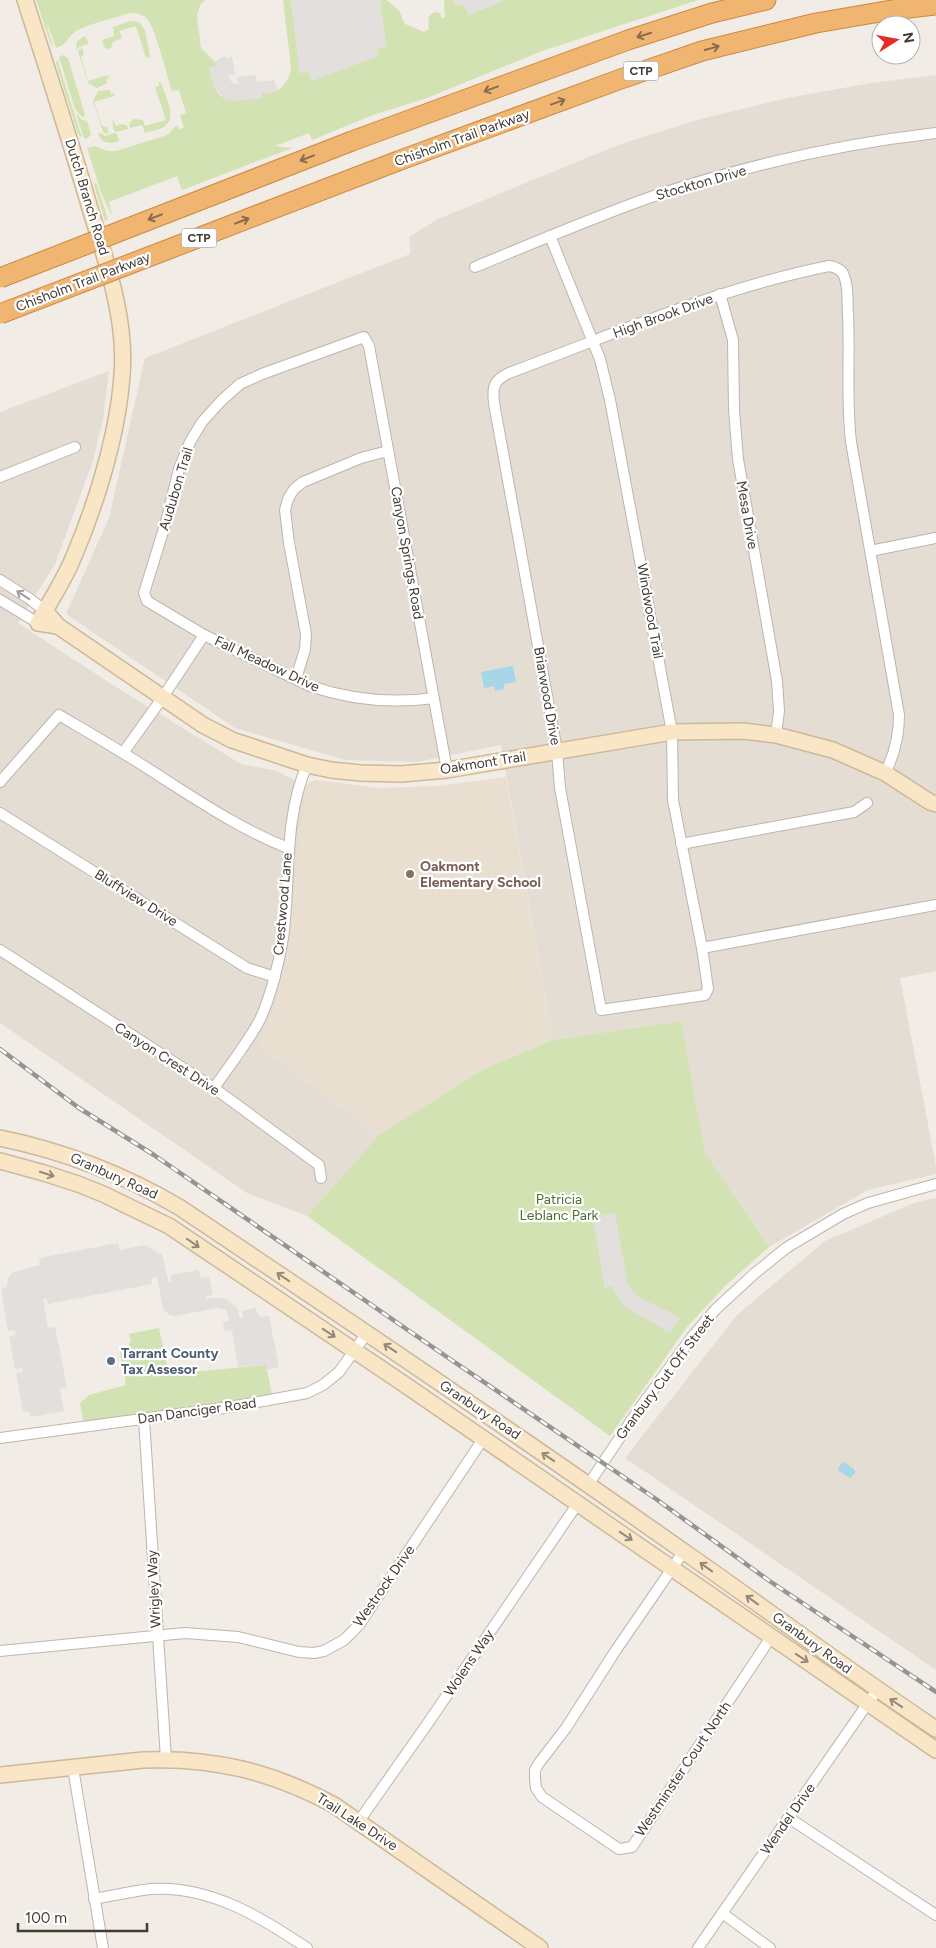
<svg xmlns="http://www.w3.org/2000/svg" width="936" height="1948" viewBox="0 0 936 1948" font-family="Figtree,sans-serif">
  <style>
    .residential { fill: #e4ddd4 }
    .education { fill: #e9dfd0 }
    .green { fill: #d2e2b2 }
    .parking { fill: #e2dfdd }
    .water { fill: #a7d6e8 }
    .lines { fill: none; stroke-linecap: round; stroke-linejoin: round }
    .street-casing { stroke: #beb5ac; stroke-width: 12 }
    .secondary-casing { stroke: #cdb899; stroke-width: 18 }
    .highway-casing { stroke: #ce8843; stroke-width: 21 }
    .street { stroke: #fff; stroke-width: 10 }
    .secondary { stroke: #f9e6c7; stroke-width: 15 }
    .highway { stroke: #f0b571; stroke-width: 19 }
    .rail-casing { stroke: #949494; stroke-width: 4.5 }
    .rail { stroke: #fff; stroke-width: 2.5; stroke-dasharray: 8; stroke-linecap: butt }
    .highway-bridge-casing { stroke: #ce8843; stroke-width: 21; stroke-linecap: butt }
    .highway-bridge { stroke: #f0b571; stroke-width: 19 }
    .oneway { stroke: #886c4d }
    .oneway2 { stroke: #a19e9a }
    .oneway3 { stroke: #958877 }
    .education-dot { fill: #8d6e63; stroke: #fff; stroke-width: 2 }
    .service-dot { fill: #5c6f8a; stroke: #fff; stroke-width: 2 }
    .labels { text-anchor: middle; dominant-baseline: central; stroke-width: 4.5; stroke-linejoin: round; paint-order: stroke }
    .shield { fill: #fff; stroke: #7b7672; stroke-width: 1 }
    .shield-label { font-size: 12px; font-weight: bold; fill: #433c35 }
    .street-label { font-size: 14px; fill: #433c35; stroke: #fff }
    .education-label { font-size: 14px; font-weight: bold; fill: #785e54; stroke: #fff; text-anchor: start }
    .park-label { font-size: 14px; fill: #4f6e2f; stroke: #fff }
    .service-label { font-size: 14px; font-weight: bold; fill: #4e5e75; stroke: #fff; text-anchor: start }
  </style>
  <rect width="100%" height="100%" fill="#f1ece5"/>
  <g class="residential">
    <polygon points="936,75 936,971 900,978 936,1166 936,1174 868,1190 769,1247 705,1153 681,1021 553,1040 501,745 417,762 345,760 235,728 66,614 109,518 145,358 410,254 409,237 438,219 618,145 697,120 787,98 871,83"/>
    <polygon points="109,371 103,419 93,461 55,564 18,623 116,687 241,764 277,771 306,786 287,960 277,1003 258,1045 379,1135 307,1216 247,1193 0,1023 0,412"/>
    <polygon points="936,1198 936,1670 625,1458 737,1315 825,1241 914,1203"/>
  </g>
  <polygon class="education" points="506,777 553,1040 484,1069 379,1135 258,1045 277,1003 287,960 306,786 311,781 317,780 377,788 410,787 439,786"/>
  <g class="green">
    <path d="M36,0H205L200,5L197,16L201,48L216,63L217,66L210,68C215,106 229,101 262,98V91C275,99 291,81 291,67L283,0H291L300,73L309,72L312,81L377,48L386,47L380,0H387L399,11L405,24L424,32L429,29C428,21 427,13 437,12L440,13L442,19L445,17L444,0H454L455,5H464L469,15L504,0H698L542,51L427,98L373,115L312,140L309,133L275,146L292,148L182,190L177,176L109,202L112,214H111L102,195L87,148L94,146L107,151H116L167,135L177,125L179,129L184,128L180,115L186,113L179,90L172,91C167,76 156,30 148,20C143,14 137,13 130,13C114,18 96,22 80,29C69,33 68,45 56,48L48,25L47,26L53,47L51,45Z"/>
    <polygon points="130,21 139,22 145,30 150,57 146,58 136,26 119,31 122,38 113,42 111,48 107,49 104,47 102,40 114,36 113,27"/>
    <polygon points="85,36 89,44 79,47 76,50 77,41"/>
    <polygon points="82,48 84,54 81,57 88,81 108,75 109,78 106,79 107,83 97,88 88,83 78,51"/>
    <polygon points="63,55 68,58 85,115 83,118 75,109 59,57"/>
    <polygon points="57,59 82,138 78,134 56,64"/>
    <path d="M158,82L161,83C165,94 178,119 164,127C159,130 151,131 145,133L142,125L130,128L129,124L133,119L143,120L145,126L166,120L155,87L159,86Z"/>
    <polygon points="110,90 111,94 114,93 114,96 94,102 102,126 107,127 109,133 105,134 103,132 93,101 98,91"/>
    <polygon points="76,113 82,120 87,121 91,134 88,138 84,139"/>
    <polygon points="112,119 116,126 120,124 127,125 128,129 116,132 114,131"/>
    <path d="M101,133L105,136L114,133L117,134L119,141C110,144 102,144 98,134Z"/>
    <polygon points="96,182 108,219 105,221 94,185"/>
    <polygon points="681,1021 705,1153 769,1247 725,1286 687,1327 610,1436 307,1216 379,1135 484,1069 553,1040"/>
    <polygon points="159,1328 169,1374 266,1365 273,1400 84,1427 80,1403 89,1395 126,1385 119,1348 129,1346 129,1343 131,1343 129,1334"/>
  </g>
  <g class="parking">
    <polygon points="291,0 380,0 386,47 377,49 379,56 312,81 309,72 300,73"/>
    <polygon points="454,0 504,0 469,15 464,5 454,5"/>
    <polygon points="224,56 227,58 232,57 235,74 228,75 232,83 238,84 237,77 256,75 257,82 274,80 277,89 274,93 266,94 262,91 262,98 235,101 224,98 213,86 210,67 217,66 215,62"/>
    <polygon points="615,1213 628,1284 633,1292 642,1299 668,1311 680,1319 670,1333 625,1307 617,1297 612,1286 605,1288 592,1217"/>
    <polygon points="118,1243 120,1250 145,1245 162,1255 169,1283 171,1281 170,1275 198,1270 201,1278 209,1277 213,1295 207,1296 206,1298 221,1298 228,1300 237,1308 240,1318 243,1318 242,1311 256,1308 257,1314 261,1317 269,1316 279,1367 267,1370 266,1365 238,1367 232,1330 225,1331 223,1322 230,1321 226,1310 217,1308 175,1316 169,1315 163,1308 157,1277 152,1277 151,1279 152,1284 48,1304 47,1299 43,1298 48,1328 55,1327 67,1387 60,1389 64,1411 31,1417 29,1411 23,1412 16,1373 23,1372 22,1368 15,1369 9,1336 16,1335 15,1330 8,1331 1,1289 7,1287 8,1278 13,1272 40,1265 39,1258"/>
  </g>
  <g class="water">
    <polygon points="513,666 516,682 504,684 504,689 495,691 494,686 484,688 481,672"/>
    <polygon points="844,1462 855,1470 855,1473 850,1478 838,1470 841,1463 842,1464"/>
  </g>
  <g class="lines">
    <g class="street-casing">
      <g id="street">
        <path d="M550,236L593,342L600,359L610,400L672,732L673,800L702,948L708,989L705,995L601,1010L560,788L557,751L494,403C492,387 494,380 509,373C614,334 719,288 829,266C835,267 842,269 844,276C849,287 847,303 848,314C850,357 846,399 851,442L899,715C899,736 895,754 885,773"/>
        <path d="M475,267C533,243 592,218 651,197C743,166 840,144 936,133"/>
        <polyline points="720,294 733,340 734,410 738,459 777,681 779,711 776,735"/>
        <polyline points="0,477 75,447"/>
        <polyline points="870,551 936,538"/>
        <polyline points="0,580 30,599 45,611"/>
        <polyline points="0,600 38,623"/>
        <polyline points="296,679 305,649 306,634 289,543 285,510 288,499 294,489 303,482 361,458 388,451"/>
        <path d="M434,698C391,704 351,700 310,686L204,635L147,601L144,593L166,522L179,469L190,442L202,422L221,401L240,384L262,374L364,337L369,346L447,770"/>
        <polyline points="123,753 163,697 204,635"/>
        <path d="M0,782L59,715C93,735 128,755 161,777C202,803 242,830 288,848"/>
        <polyline points="0,813 247,968 275,977"/>
        <polyline points="681,844 854,812 867,803"/>
        <polyline points="702,948 936,905"/>
        <polyline points="0,950 214,1088 319,1165 321,1178"/>
        <path d="M214,1088C228,1068 244,1047 257,1025C269,1004 279,963 283,938C291,880 283,820 307,765"/>
        <polyline points="144,1419 166,1759"/>
        <polyline points="0,1438 231,1407 307,1393 323,1385 339,1372 367,1333"/>
        <polyline points="588,1485 637,1412 692,1337 716,1309 754,1274 786,1248 843,1214 868,1203 936,1184"/>
        <polyline points="684,1551 616,1650 566,1728 539,1763 535,1770 535,1779 536,1788 542,1797 619,1849 632,1847 771,1637"/>
        <polyline points="0,1651 185,1633 238,1637 299,1652 314,1653 324,1651 344,1640 359,1625 483,1439"/>
        <polyline points="73,1768 103,1948"/>
        <polyline points="789,1818 936,1915"/>
        <polyline points="359,1821 428,1723 578,1503"/>
        <path d="M94,1899C112,1896 132,1891 151,1889C209,1885 261,1917 307,1948"/>
        <polyline points="722,1913 770,1948"/>
        <polyline points="698,1948 877,1690"/>
      </g>
    </g>
    <g class="secondary-casing">
      <g id="secondary">
        <path d="M25,0C47,68 69,137 89,205C105,259 127,318 122,375C118,433 97,502 74,556C65,579 50,601 38,623L58,626"/>
        <polyline points="45,611 58,626 203,725 232,740 307,765 331,770 361,773 401,774 447,770 672,732 743,731 776,735 833,750 885,773 930,802 936,804"/>
        <path d="M0,1138C64,1151 123,1174 179,1207C348,1320 517,1434 683,1551C768,1610 850,1672 936,1729"/>
        <polyline points="0,1161 44,1173 78,1184 103,1194 169,1226 401,1382 936,1750"/>
        <path d="M0,1775L143,1760C213,1757 273,1772 334,1805L540,1948"/>
      </g>
    </g>
    <g class="highway-casing">
      <g id="highway">
        <polyline points="352,141 628,40 712,13 766,0"/>
        <polyline points="398,161 618,80 702,51 816,23 892,10 936,5"/>
      </g>
    </g>
    <use href="#street" class="street"/>
    <use href="#secondary" class="secondary"/>
    <use href="#highway" class="highway"/>
    <g class="rail-casing">
      <polyline id="rail" points="0,1049 79,1108 154,1155 447,1357 656,1499 771,1582 936,1692"/>
    </g>
    <use href="#rail" class="rail"/>
    <g class="highway-bridge-casing">
      <g id="highway-bridge">
        <polyline points="0,278 352,141"/>
        <polyline points="0,314 398,161"/>
      </g>
    </g>
    <use href="#highway-bridge" class="highway-bridge"/>
  </g>
  <defs><path id="oneway-shaft" d="M-6 0H5M1.5-3L5.5 0L1.5 3" fill="none" stroke-width="1.6" stroke-linecap="round" stroke-linejoin="round" transform="scale(1.25)"/></defs>
  <g class="oneway">
    <use href="#oneway-shaft" transform="translate(644 35) rotate(162)"/>
    <use href="#oneway-shaft" transform="translate(712 48) rotate(-15)"/>
    <use href="#oneway-shaft" transform="translate(491 89) rotate(160)"/>
    <use href="#oneway-shaft" transform="translate(558 102) rotate(-20)"/>
    <use href="#oneway-shaft" transform="translate(307 158) rotate(159)"/>
    <use href="#oneway-shaft" transform="translate(155 217) rotate(159)"/>
    <use href="#oneway-shaft" transform="translate(242 221) rotate(-21)"/>
  </g>
  <use class="oneway2" href="#oneway-shaft" transform="translate(23 595) rotate(-147)"/>
  <g class="oneway3">
    <use href="#oneway-shaft" transform="translate(47 1174) rotate(18)"/>
    <use href="#oneway-shaft" transform="translate(193 1243) rotate(35)"/>
    <use href="#oneway-shaft" transform="translate(283 1277) rotate(-146)"/>
    <use href="#oneway-shaft" transform="translate(329 1333) rotate(34)"/>
    <use href="#oneway-shaft" transform="translate(390 1348) rotate(-146)"/>
    <use href="#oneway-shaft" transform="translate(548 1457) rotate(-146)"/>
    <use href="#oneway-shaft" transform="translate(626 1536) rotate(34)"/>
    <use href="#oneway-shaft" transform="translate(706 1567) rotate(-144)"/>
    <use href="#oneway-shaft" transform="translate(752 1600) rotate(-144)"/>
    <use href="#oneway-shaft" transform="translate(802 1658) rotate(34)"/>
    <use href="#oneway-shaft" transform="translate(896 1703) rotate(-146)"/>
  </g>
  <circle class="education-dot" cx="410" cy="874" r="5"/>
  <circle class="service-dot" cx="111" cy="1361" r="5"/>
  <g class="labels">
    <g class="shield">
      <rect x="623.5" y="61.5" width="35" height="19" rx="4"/>
      <rect x="181.5" y="228.5" width="35" height="19" rx="4"/>
    </g>
    <g class="shield-label">
      <text x="641" y="71">CTP</text>
      <text x="199" y="238">CTP</text>
    </g>
    <g class="street-label">
      <text transform="translate(462 138) rotate(-20)">Chisholm Trail Parkway</text>
      <text transform="translate(701 183) rotate(-16)">Stockton Drive</text>
      <text transform="translate(87 197) rotate(73)">Dutch Branch Road</text>
      <text transform="translate(83 282) rotate(-21)">Chisholm Trail Parkway</text>
      <text transform="translate(663 316) rotate(-20)">High Brook Drive</text>
      <text transform="translate(176 489) rotate(-73)">Audubon Trail</text>
      <text transform="translate(747 515) rotate(80)">Mesa Drive</text>
      <text transform="translate(407 553) rotate(80)">Canyon Springs Road</text>
      <text transform="translate(650 611) rotate(80)">Windwood Trail</text>
      <text transform="translate(267 664) rotate(25)">Fall Meadow Drive</text>
      <text transform="translate(547 696) rotate(80)">Briarwood Drive</text>
      <text transform="translate(483 763) rotate(-9)">Oakmont Trail</text>
      <text transform="translate(136 898) rotate(32)">Bluffview Drive</text>
      <text transform="translate(283 904) rotate(-85)">Crestwood Lane</text>
      <text transform="translate(167 1059) rotate(33)">Canyon Crest Drive</text>
      <text transform="translate(114 1176) rotate(24)">Granbury Road</text>
      <text transform="translate(665 1377) rotate(-53)">Granbury Cut Off Street</text>
      <text transform="translate(480 1410) rotate(34)">Granbury Road</text>
      <text transform="translate(197 1411) rotate(-8)">Dan Danciger Road</text>
      <text transform="translate(384 1586) rotate(-55)">Westrock Drive</text>
      <text transform="translate(154 1589) rotate(-93)">Wrigley Way</text>
      <text transform="translate(812 1643) rotate(36)">Granbury Road</text>
      <text transform="translate(469 1663) rotate(-56)">Wolens Way</text>
      <text transform="translate(683 1769) rotate(-56)">Westminster Court North</text>
      <text transform="translate(788 1819) rotate(-55)">Wendel Drive</text>
      <text transform="translate(357 1822) rotate(33)">Trail Lake Drive</text>
    </g>
    <g class="education-label">
      <text x="420" y="866">Oakmont<tspan x="420" dy="16">Elementary School</tspan></text>
    </g>
    <g class="park-label">
      <text x="559" y="1199">Patricia<tspan x="559" dy="16">Leblanc Park</tspan></text>
    </g>
    <g class="service-label">
      <text x="121" y="1353">Tarrant County<tspan x="121" dy="16">Tax Assesor</tspan></text>
    </g>
  </g>
  <g transform="translate(896 40) rotate(79)"><circle r="24" fill="#ffffff" stroke="#b4b1ae"/>
  <path d="M0-4L9 19L0 12L-9 19Z" fill="#e52c28"/>
  <text y="-8" font-size="14" font-weight="bold" text-anchor="middle" fill="#433c35">N</text>
  </g>
  <path d="M18 1923v8h129v-8" fill="none" stroke="#433c35" stroke-width="2.5"/>
  <text x="25" y="1923" font-size="15" fill="#433c35" stroke="#ffffff" stroke-width="4" paint-order="stroke">100 m</text>
</svg>
